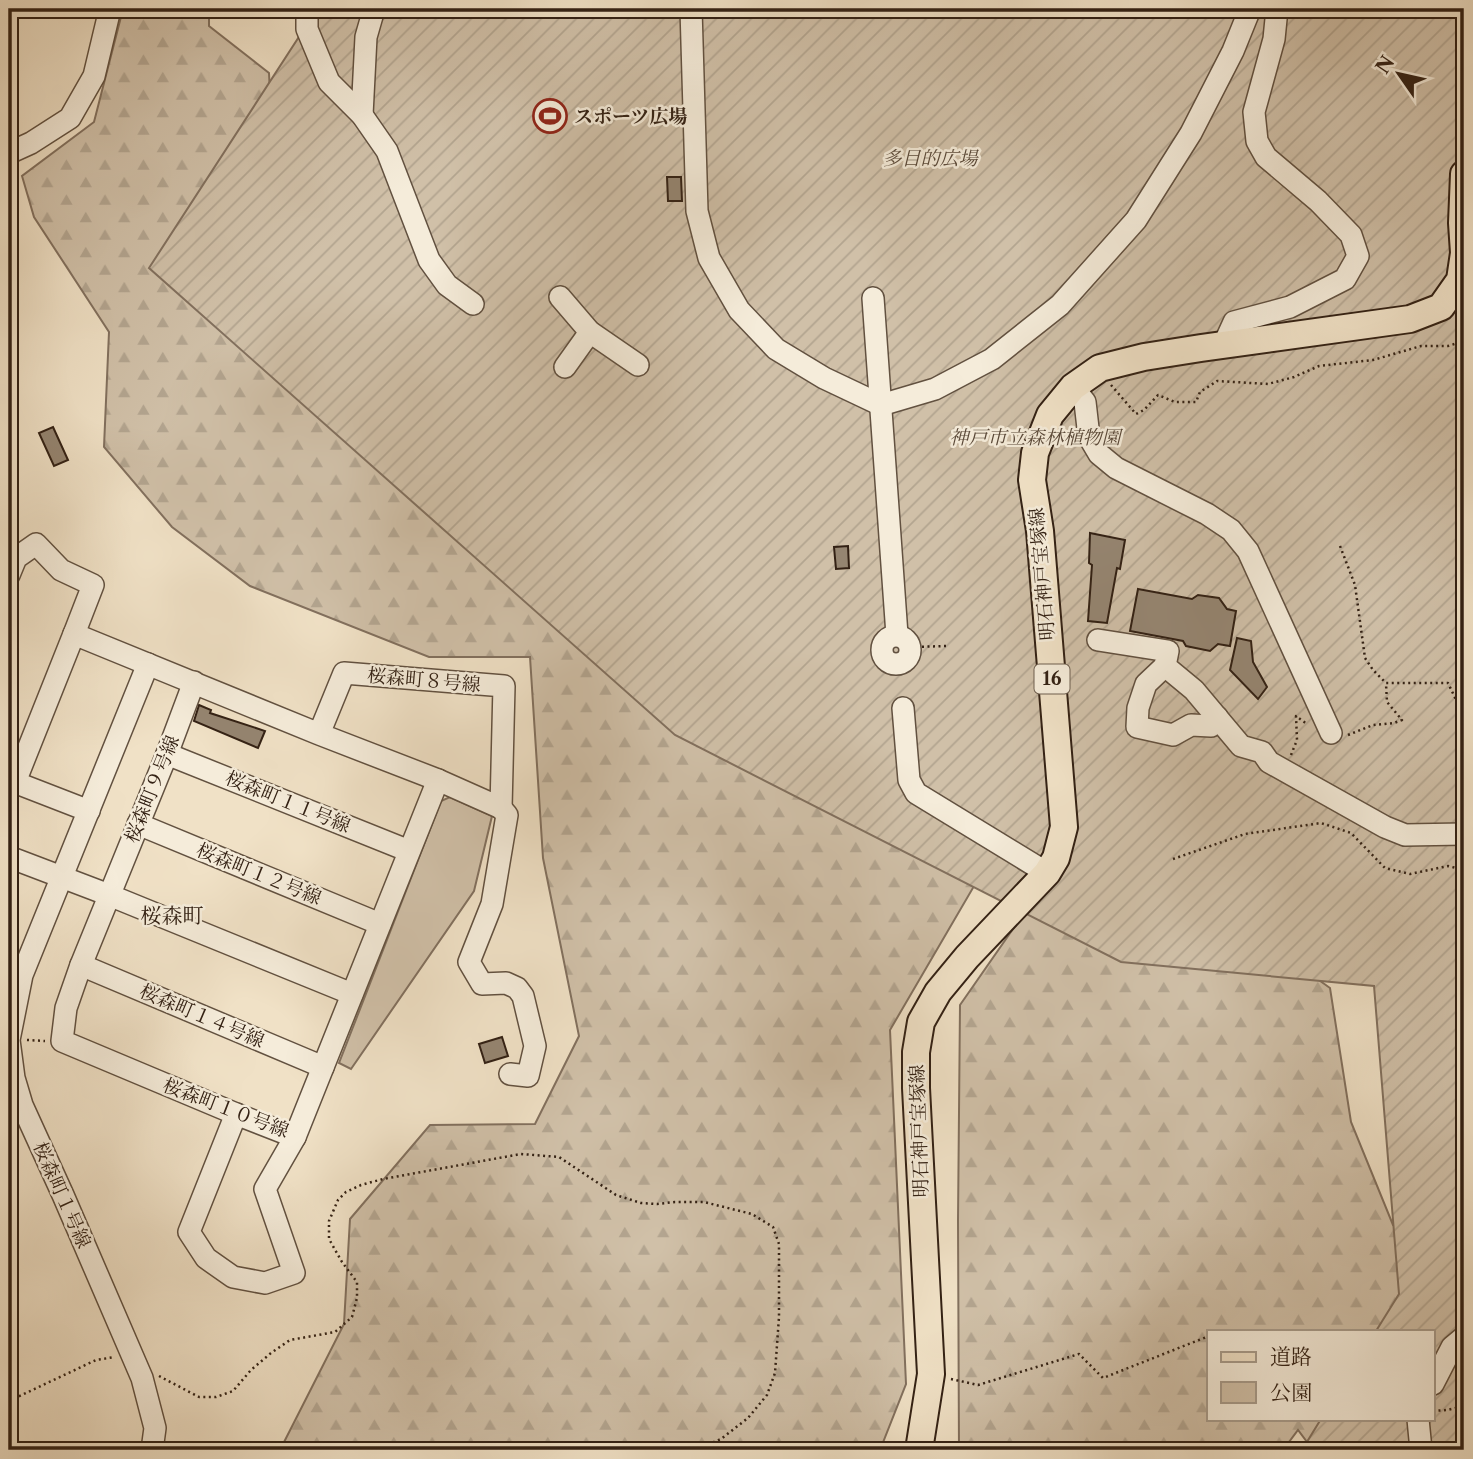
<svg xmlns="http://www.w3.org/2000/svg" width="1473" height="1459" viewBox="0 0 1473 1459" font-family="'Libre Caslon Text','Noto Serif JP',serif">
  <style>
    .green { fill: #d0c0a8; stroke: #82705e; stroke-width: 2 }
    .forest { fill: url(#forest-firs); stroke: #82705e; stroke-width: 2; fill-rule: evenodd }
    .garden { fill: url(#garden-furrows); stroke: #82705e; stroke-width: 2 }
    .building { fill: #958571; stroke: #332114; stroke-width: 2 }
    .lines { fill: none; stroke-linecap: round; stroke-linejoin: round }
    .minor-casing { stroke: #625140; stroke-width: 24 }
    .major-casing { stroke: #332114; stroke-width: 30 }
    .path { stroke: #332114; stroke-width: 2.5; stroke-dasharray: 2 3.5; stroke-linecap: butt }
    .minor { stroke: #f5ecda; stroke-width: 21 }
    .major { stroke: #f0e1c6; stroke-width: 26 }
    .labels { text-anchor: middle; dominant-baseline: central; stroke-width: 5; stroke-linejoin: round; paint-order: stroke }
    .shield { fill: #f5ecda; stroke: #6d5e4f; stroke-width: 2 }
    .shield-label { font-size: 18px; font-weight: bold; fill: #332114 }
    .poi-label { font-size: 19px; font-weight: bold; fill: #332114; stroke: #f5ecda; text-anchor: start }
    .park-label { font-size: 19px; font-style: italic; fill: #5a4939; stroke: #f5ecda }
    .street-label { font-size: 19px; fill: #332114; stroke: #f5ecda }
    .neighbourhood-label { font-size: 21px; fill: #332114; stroke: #f5ecda }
  </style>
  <defs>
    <pattern id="forest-firs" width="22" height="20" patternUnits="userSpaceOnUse" patternTransform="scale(1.75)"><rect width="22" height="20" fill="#d0c0a8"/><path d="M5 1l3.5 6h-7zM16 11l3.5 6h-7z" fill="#b3a590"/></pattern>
    <pattern id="garden-furrows" width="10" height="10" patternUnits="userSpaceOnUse" patternTransform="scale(1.75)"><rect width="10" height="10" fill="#d0c0a8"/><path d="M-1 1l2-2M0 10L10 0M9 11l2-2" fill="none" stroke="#b3a590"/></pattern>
  </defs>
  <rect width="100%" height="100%" fill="#f0e1c6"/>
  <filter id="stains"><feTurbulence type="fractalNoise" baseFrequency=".00286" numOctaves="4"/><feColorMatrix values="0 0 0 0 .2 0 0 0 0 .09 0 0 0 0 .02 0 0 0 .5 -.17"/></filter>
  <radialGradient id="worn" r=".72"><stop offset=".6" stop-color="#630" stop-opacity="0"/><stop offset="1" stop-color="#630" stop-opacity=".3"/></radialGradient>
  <polygon class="green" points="450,797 492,816 474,891 351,1069 339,1063 441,801"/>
  <g class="forest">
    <polygon points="123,9 209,9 209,26 269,73 272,136 984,869 890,1030 906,1384 880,1450 280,1450 344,1324 350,1219 430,1125 535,1124 579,1036 543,858 530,657 429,657 250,586 172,527 104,447 109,332 34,217 22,176 94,122"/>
    <path d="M1029,906L1253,933L1330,988L1351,1122L1393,1225L1464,1256V1450H1313L1298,1430L1283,1450H959L958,1221L960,1005ZM1209,1331H1433V1419H1209Z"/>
  </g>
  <polygon class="garden" points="317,9 1464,9 1464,1450 1302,1450 1321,1419 1433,1419 1433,1331 1376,1331 1399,1294 1374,986 1121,962 675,735 149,268"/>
  <g class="building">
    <polygon points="667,177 681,177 682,201 668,201"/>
    <polygon points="53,427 68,460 54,466 39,433"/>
    <polygon points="1090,533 1125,540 1120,569 1117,568 1107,623 1088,621 1092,565 1089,563"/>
    <polygon points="848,546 849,568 836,569 834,547"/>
    <polygon points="1138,589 1192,599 1198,595 1219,598 1227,609 1236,611 1230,646 1218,644 1210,651 1186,646 1183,641 1130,631"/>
    <polygon points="1237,638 1251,641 1253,662 1267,687 1258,699 1230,670"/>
    <polygon points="199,705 211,710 210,713 265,731 258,748 194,721"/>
    <polygon points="502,1037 508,1056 485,1063 479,1044"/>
  </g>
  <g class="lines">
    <g class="minor-casing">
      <g id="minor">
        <polyline points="307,9 307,29 329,82 362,115 387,151 429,260 447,285 473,304"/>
        <polyline points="691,9 697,211 709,258 739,310 776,349 824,378 881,405 935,389 992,359 1060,305 1136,220 1191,133 1233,51 1250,9"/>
        <polyline points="362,115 366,37 374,9"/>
        <polyline points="9,153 31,143 70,118 94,76 110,9"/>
        <polyline points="560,297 590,332 638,365"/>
        <polyline points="873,298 897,635"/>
        <polyline points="1223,346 1234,322 1290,307 1345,279 1358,256 1351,235 1318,201 1266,157 1257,141 1254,112 1274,39 1277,9"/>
        <polyline points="565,367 590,332"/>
        <polyline points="1073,387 1085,402 1089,437 1099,454 1116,468 1207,514 1231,530 1248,551 1331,733"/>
        <polyline points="9,575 16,558 36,544 61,570 93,585 74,634 319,734 438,780 501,808 504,686 344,673 319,734"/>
        <circle cx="896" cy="650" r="14"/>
        <polyline points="1098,640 1168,651 1165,666 1194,690 1241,746 1262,752 1269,762 1385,827 1405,835 1464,834"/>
        <polyline points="148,664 22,975 9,1040 14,1078 22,1105 63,1195 142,1378 155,1428 152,1450"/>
        <polyline points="1165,666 1146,684 1138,708 1137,727 1173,735 1191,725 1211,726 1217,717"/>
        <polyline points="194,682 167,754 81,965 66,1008 62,1041 236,1114 295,1137 438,780"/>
        <polyline points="903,708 909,780 916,793 1047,873"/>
        <polyline points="167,754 409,851"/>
        <polyline points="9,780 89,811"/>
        <polyline points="15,782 74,634"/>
        <polyline points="501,808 507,815 492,904 469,962 482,984 506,983 517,988 523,996 535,1046 528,1076 510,1074"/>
        <polyline points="138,824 380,924"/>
        <polyline points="9,857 109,895 352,994"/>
        <polyline points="81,965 323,1067"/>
        <polyline points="236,1114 189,1232 206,1258 233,1277 265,1283 294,1273 265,1189 295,1137"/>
        <polyline points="1433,1384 1452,1347 1464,1337"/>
        <polyline points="1418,1419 1421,1450"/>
      </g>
    </g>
    <g class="major-casing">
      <polyline id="major" points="919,1450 931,1374 916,1088 916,1052 921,1022 938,992 967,957 1047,873 1056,858 1064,827 1040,531 1032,480 1035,453 1050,415 1073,387 1100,368 1144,357 1201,348 1410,319 1441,307 1460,280 1464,253 1462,223 1464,174"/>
    </g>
    <g class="path">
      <polyline points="1111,385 1136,414 1144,410 1158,395 1175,402 1196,402 1200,392 1217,381 1268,384 1294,377 1319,366 1373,360 1421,346 1448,346 1464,341"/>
      <polyline points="1340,546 1355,585 1365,658 1373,670 1386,683 1448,683 1458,704 1464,702"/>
      <polyline points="911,647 948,646"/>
      <polyline points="1348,735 1373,725 1394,723 1402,720 1387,702 1386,684"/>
      <polyline points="1291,755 1297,740 1296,716 1307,724"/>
      <polyline points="1173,859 1245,834 1321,823 1351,833 1385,868 1410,874 1448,866 1464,870"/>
      <polyline points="27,1040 45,1041"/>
      <polyline points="159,1376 199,1397 216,1397 233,1391 251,1370 271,1353 290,1340 335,1332 352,1317 357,1298 357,1282 342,1262 329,1239 329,1221 338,1200 346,1192 361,1185 383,1179 521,1154 559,1157 616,1195 641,1203 657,1204 675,1202 704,1202 752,1214 773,1227 779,1244 779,1317 775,1373 767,1395 748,1418 721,1439 695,1450"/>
      <polyline points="951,1379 978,1385 1079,1354 1103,1378 1209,1336"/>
      <polyline points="9,1401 96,1360 115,1357"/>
      <polyline points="1433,1411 1447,1410 1464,1406"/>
    </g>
    <use href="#minor" class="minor"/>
    <use href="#major" class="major"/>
  </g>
  <defs>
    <g id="stadium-ring" transform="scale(1.75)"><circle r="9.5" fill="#f5ecda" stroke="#8f2418" stroke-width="1.5"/><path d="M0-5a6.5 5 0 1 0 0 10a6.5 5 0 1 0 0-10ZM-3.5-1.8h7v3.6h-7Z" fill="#8f2418"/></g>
  </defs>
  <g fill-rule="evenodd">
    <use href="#stadium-ring" x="550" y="116"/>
  </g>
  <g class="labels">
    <rect class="shield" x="1034.5" y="664.5" width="35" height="29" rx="5"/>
    <g class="shield-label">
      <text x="1052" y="679">16</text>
    </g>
    <g class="poi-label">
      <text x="574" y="116">スポーツ広場</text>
    </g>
    <g class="park-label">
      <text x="930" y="158">多目的広場</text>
      <text x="1035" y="437">神戸市立森林植物園</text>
    </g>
    <g class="street-label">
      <text transform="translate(1042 574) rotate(-95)">明石神戸宝塚線</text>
      <text transform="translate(424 680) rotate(5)">桜森町８号線</text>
      <text transform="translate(152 789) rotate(-68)">桜森町９号線</text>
      <text transform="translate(288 802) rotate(22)">桜森町１１号線</text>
      <text transform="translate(259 874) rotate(22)">桜森町１２号線</text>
      <text transform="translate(202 1016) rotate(23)">桜森町１４号線</text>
      <text transform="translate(226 1108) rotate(21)">桜森町１０号線</text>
      <text transform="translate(919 1131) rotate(-92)">明石神戸宝塚線</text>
      <text transform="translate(62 1195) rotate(66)">桜森町１号線</text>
    </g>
    <g class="neighbourhood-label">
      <text x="172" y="915">桜森町</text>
    </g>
  </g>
  <rect width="1473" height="1459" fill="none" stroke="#f0e1c6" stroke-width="35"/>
  <rect x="10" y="10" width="1452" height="1438" fill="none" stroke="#332114" stroke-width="3.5"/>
  <rect x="18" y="18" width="1438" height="1424" fill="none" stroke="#332114" stroke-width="2"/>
  <rect x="1207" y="1330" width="228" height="91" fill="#f5ecda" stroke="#a79b8b" stroke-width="2"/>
  <rect x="1221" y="1352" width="35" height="10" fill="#f0e1c6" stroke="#a79b8b" stroke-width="2"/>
  <text x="1270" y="1364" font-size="21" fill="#332114">道路</text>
  <rect x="1221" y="1382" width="35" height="21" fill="#d0c0a8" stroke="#a79b8b" stroke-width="2"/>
  <text x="1270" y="1400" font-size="21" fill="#332114">公園</text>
  <g transform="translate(1399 74) rotate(304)" stroke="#f5ecda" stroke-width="5" paint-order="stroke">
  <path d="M0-5L12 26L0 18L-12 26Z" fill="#332114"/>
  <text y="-10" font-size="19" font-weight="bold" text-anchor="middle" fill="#332114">N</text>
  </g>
  <rect width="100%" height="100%" filter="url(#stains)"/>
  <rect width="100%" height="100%" fill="url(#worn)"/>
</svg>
